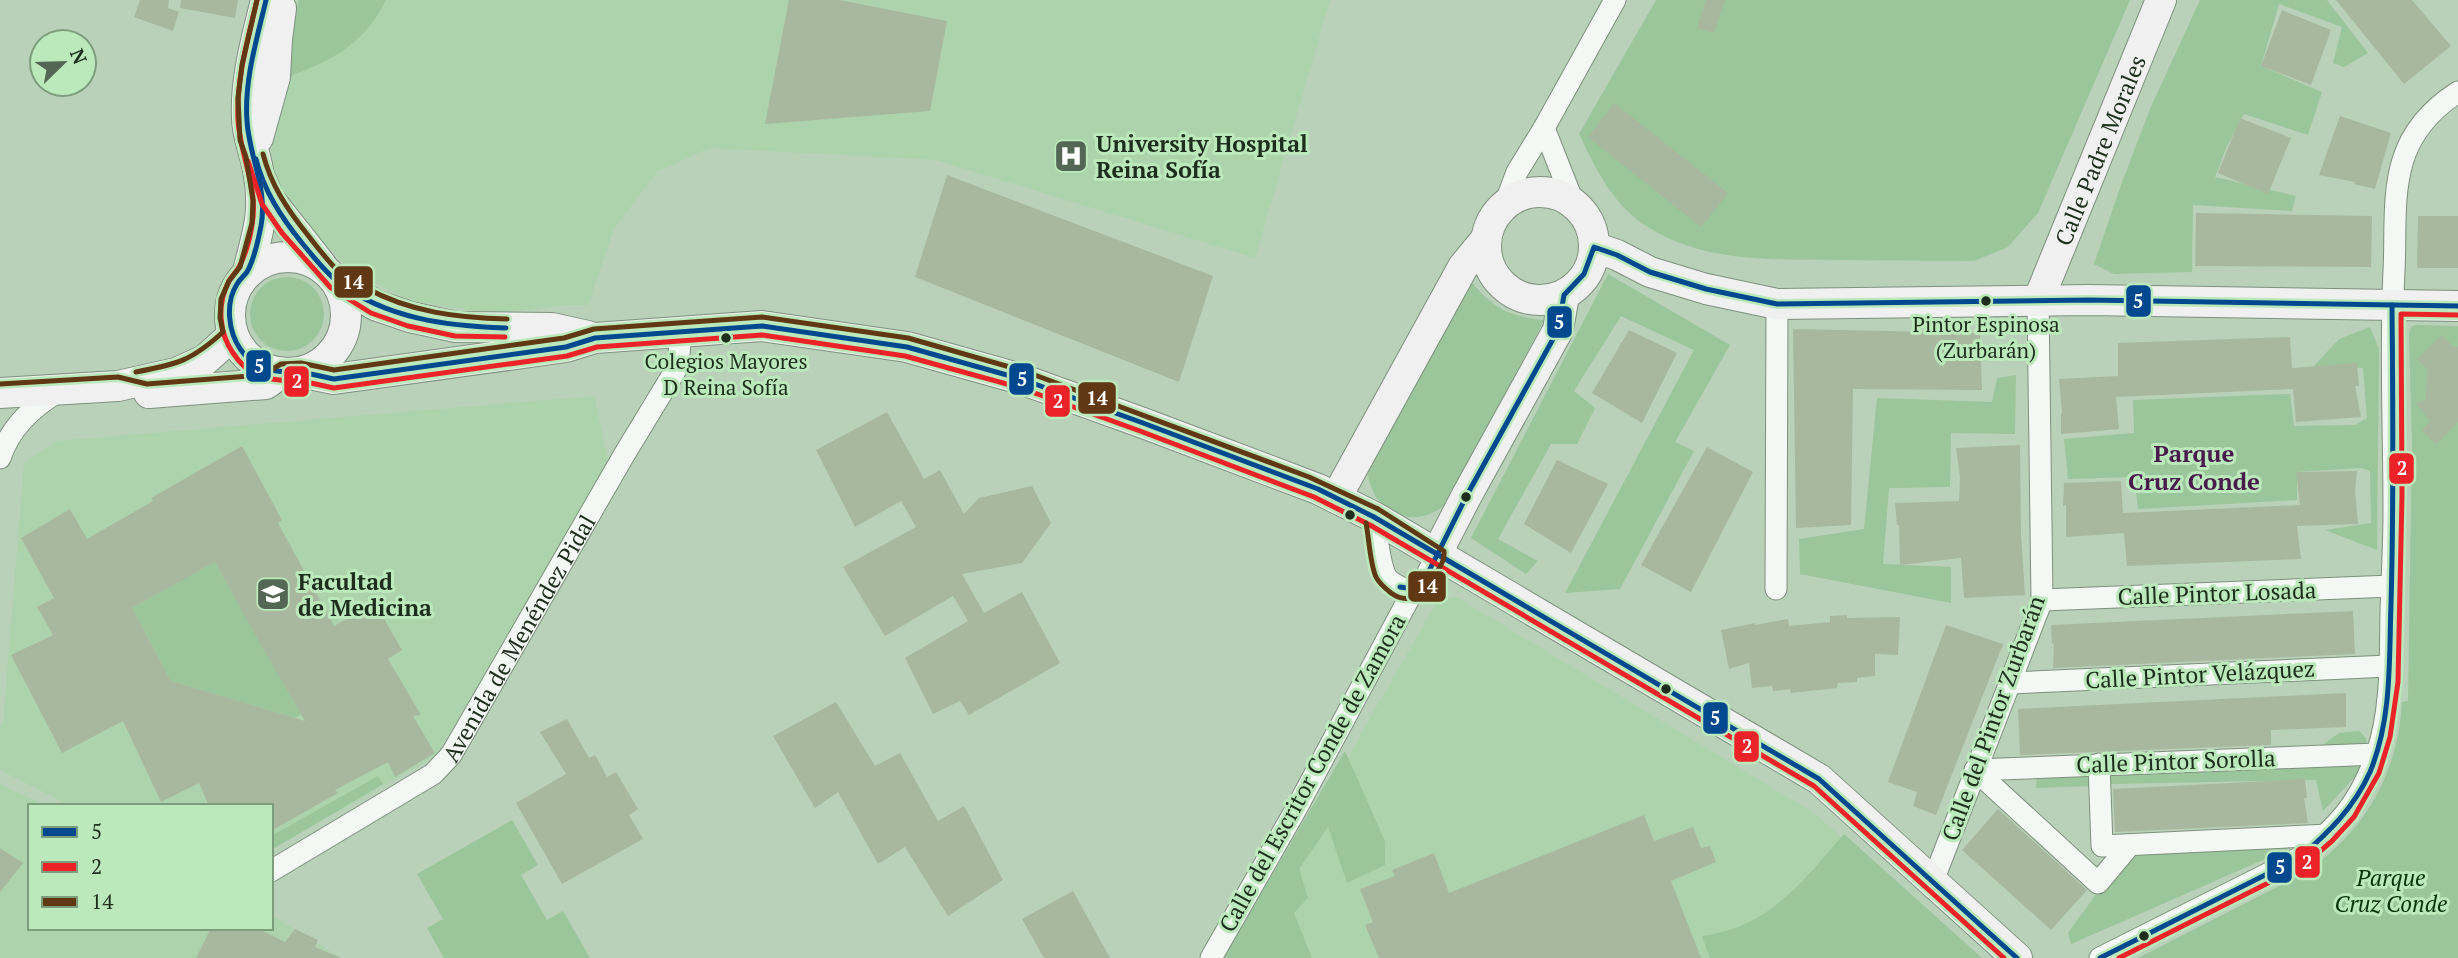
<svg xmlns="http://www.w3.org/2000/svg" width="2458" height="958" viewBox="0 0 2458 958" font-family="'PT Serif',serif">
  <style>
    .built { fill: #add3ad }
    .green { fill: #9bc59a }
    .building { fill: #a8b89e; fill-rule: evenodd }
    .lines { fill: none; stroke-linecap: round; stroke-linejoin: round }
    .street-casing { stroke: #7e907e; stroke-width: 23 }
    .secondary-casing { stroke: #7e907e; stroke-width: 32 }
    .street { stroke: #f4f8f4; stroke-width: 21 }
    .secondary { stroke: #eff0ef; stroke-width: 30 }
    .bus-1-casing { stroke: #bce9bb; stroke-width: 10 }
    .bus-2-casing { stroke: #bce9bb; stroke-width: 10 }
    .bus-3-casing { stroke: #bce9bb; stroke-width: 10 }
    .bus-1 { stroke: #00498f; stroke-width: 5 }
    .bus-2 { stroke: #eb2227; stroke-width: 5 }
    .bus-3 { stroke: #603813; stroke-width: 5 }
    .bus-dot { fill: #1d2e1d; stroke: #bce9bb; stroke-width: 2.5 }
    .labels { text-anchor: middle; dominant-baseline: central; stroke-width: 6; stroke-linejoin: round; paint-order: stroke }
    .bus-label { font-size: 21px; fill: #1d2e1d; stroke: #bce9bb }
    .poi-label { font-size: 23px; font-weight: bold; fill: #1d2e1d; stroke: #bce9bb; text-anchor: start }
    .street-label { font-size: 23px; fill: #1d2e1d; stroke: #bce9bb }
    .park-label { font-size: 23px; font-style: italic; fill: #08340c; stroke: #bce9bb }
    .neighbourhood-label { font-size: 24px; font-weight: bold; fill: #491b4d; stroke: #bce9bb }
    .line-badge { stroke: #bce9bb; stroke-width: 2.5 }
    .badge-label { font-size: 19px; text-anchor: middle; font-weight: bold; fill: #fff }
  </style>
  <rect width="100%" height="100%" fill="#b9d1b9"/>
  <g class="built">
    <polygon points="299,0 1330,0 1255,258 936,160 709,148 657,172 614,229 588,305 569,305 491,314 410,300 352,271 317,237 283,197 273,167 271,125 289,18"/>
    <polygon points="594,396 609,464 436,756 271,850 271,806 71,806 0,770 0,728 3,724 24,463 56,441"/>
    <polygon points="1455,596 1814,813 1977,958 1237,958 1374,711 1436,604"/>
    <polygon points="0,784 47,806 30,806 30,928 271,928 271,915 341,958 0,958"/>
  </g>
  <g class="green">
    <path d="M299,0H386C361,50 327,61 279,81Z"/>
    <path d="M1656,0H2130L2038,213L2008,247L1974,261C1929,261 1885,260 1840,260C1774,259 1706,264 1648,227C1613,206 1596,169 1579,134Z"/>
    <polygon points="2200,0 2327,0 2368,53 2344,67 2333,63 2342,27 2279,4 2261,66 2322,92 2308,135 2244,114 2227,146 2215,177 2296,196 2292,211 2193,205 2192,272 2114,274 2094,264 2121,185 2150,109"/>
    <polygon points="1608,274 1730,345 1675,442 1694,451 1620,589 1565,593 1694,350 1621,316 1574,391 1595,408 1577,444 1551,444 1498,539 1538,561 1526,574 1471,538"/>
    <circle cx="287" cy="314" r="37"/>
    <path d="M1470,280C1493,308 1507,316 1544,320L1451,500C1416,534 1369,515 1367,466Z"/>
    <path d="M2416,325L2458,326V958H2138L2301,875C2363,835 2398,775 2402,702L2408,701L2412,443L2409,334L2411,327Z"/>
    <polygon points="2370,327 2379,349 2377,550 2325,530 2371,523 2370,471 2361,468 2297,472 2297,500 2138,509 2134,477 2068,479 2064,439 2134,433 2133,400 2290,394 2294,426 2355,425 2367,418 2363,368 2314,366 2339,339"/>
    <polygon points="2016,375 2015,434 1951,433 1950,487 1889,488 1883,564 1951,567 1951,603 1800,574 1799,539 1864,529 1877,398 1992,402 1997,378"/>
    <polygon points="215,562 301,714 295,718 171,681 132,608"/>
    <polygon points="2359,731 2366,738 2368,763 2323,811 2316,780 2109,784 2110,772 2313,752 2339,733"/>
    <polygon points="1345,751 1385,841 1385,865 1347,883 1328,827 1299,869 1308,898 1294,913 1312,958 1223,958"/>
    <polygon points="2091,770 2092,786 2036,788 2037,773"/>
    <polygon points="378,776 383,784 271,850 271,836"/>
    <polygon points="512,820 538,865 521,875 547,920 563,911 590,958 444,958 427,928 443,919 417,874"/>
    <path d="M1844,834L1982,958H1710L1702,936C1770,927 1802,882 1844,834Z"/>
    <polygon points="2302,843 2071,944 2068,933 2107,879 2130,853"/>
  </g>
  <g class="building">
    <polygon points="140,0 169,0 168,8 179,12 173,31 134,17"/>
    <polygon points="181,0 238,0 235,18 180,8"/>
    <polygon points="789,0 839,0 947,21 930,111 765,124"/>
    <polygon points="1706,0 1725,0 1714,33 1697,28"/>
    <polygon points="2336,0 2412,0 2451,46 2404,84"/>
    <polygon points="2282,10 2331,30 2311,85 2261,66"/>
    <polygon points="1614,103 1728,193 1701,227 1588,137"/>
    <polygon points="2340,116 2391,133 2375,189 2354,184 2355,182 2319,175"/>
    <polygon points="2240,118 2291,138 2268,194 2218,173"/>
    <polygon points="947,175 1213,276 1179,382 915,277"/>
    <polygon points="2196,213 2372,216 2371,267 2195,266"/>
    <polygon points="2418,216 2458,216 2458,268 2417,268"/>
    <polygon points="1793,329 1980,333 1982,390 1853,389 1851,525 1796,528"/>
    <polygon points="1629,330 1677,353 1642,423 1592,393"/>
    <polygon points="2442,335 2453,347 2458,347 2458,422 2436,445 2422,430 2430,421 2416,403 2425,400 2428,370 2417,359"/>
    <polygon points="2290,337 2292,368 2357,363 2359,386 2355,386 2361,417 2296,422 2293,389 2116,397 2119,429 2061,434 2061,413 2062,413 2059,379 2118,376 2118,343"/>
    <polygon points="887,412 924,479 940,470 964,514 979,498 1032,486 1051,523 1022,563 962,574 984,613 1022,592 1060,663 969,715 960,701 933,714 905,658 968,621 953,596 885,636 843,567 916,527 901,501 855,527 816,450"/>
    <polygon points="2020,445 2021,533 2025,595 1964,598 1961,558 1900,565 1899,525 1897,525 1895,503 1959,501 1960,477 1956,448"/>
    <path d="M242,446L282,520L278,523L334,626L375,603L402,650L388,659L421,715L413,716L435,753L395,777L388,762L335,790L338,793L271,831V806H209L199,783L161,802L123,721L62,753L11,655L53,635L37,607L54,598L21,538L70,509L87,539L153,501L151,498ZM215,562L261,645L305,721L171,681L132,608Z"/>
    <polygon points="1707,447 1753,472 1691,592 1641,565"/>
    <polygon points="1557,460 1608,484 1571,553 1524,524"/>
    <polygon points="2357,471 2355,491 2358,524 2297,526 2301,559 2127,566 2124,533 2066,537 2066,505 2063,506 2064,483 2121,481 2123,513 2300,505 2296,472"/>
    <polygon points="2353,611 2355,654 2053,668 2054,643 2052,644 2051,625"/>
    <polygon points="1847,615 1847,618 1900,617 1898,655 1875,654 1875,676 1857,678 1857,682 1838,683 1837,688 1791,693 1790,689 1773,691 1772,686 1752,688 1749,663 1729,669 1721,630 1755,623 1755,625 1788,619 1789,626 1830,622 1830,616"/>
    <polygon points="1946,625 2003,644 1936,815 1913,806 1917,792 1888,782"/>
    <polygon points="2346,693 2346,727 2271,730 2271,745 2020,755 2018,709"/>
    <polygon points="836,702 875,766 900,753 938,821 964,806 1003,880 948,916 905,847 878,864 838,792 815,808 773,736"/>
    <polygon points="567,719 589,758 595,755 607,777 616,772 638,809 629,815 643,839 562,884 516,803 566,774 540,732"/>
    <polygon points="2305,779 2307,798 2304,798 2308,823 2115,832 2113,789"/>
    <polygon points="1998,809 2087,890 2051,930 1962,850"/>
    <polygon points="1644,815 1654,841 1693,827 1701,848 1710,846 1716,862 1671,881 1701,958 1379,958 1365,925 1373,922 1360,889 1395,876 1392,870 1434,853 1449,893"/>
    <polygon points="0,848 23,863 0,892"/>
    <polygon points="1073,891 1110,958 1044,958 1022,919"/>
    <polygon points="211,928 257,928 285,942 295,929 318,940 315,947 341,958 196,958"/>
  </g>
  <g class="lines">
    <g class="street-casing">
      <g id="street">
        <polyline points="1544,128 1574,204"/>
        <polyline points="1505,204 1517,172 1544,128 1615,0"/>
        <path d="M0,458C10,428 33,406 60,391"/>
        <path d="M1374,517C1377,534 1378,555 1384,572C1386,579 1393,584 1400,587C1421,597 1429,570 1436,555"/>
        <polyline points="1776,589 1777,304"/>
        <polyline points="2042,600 2392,586"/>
        <polyline points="2011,683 2389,666"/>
        <polyline points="2099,764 2102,846 2328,835"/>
        <polyline points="1975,770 2377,754"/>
        <polyline points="1975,770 2098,883 2129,846"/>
        <path id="s1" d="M271,871L433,774L451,755L624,455L678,366L681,331"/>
        <polyline points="1933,881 2042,600 2038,301"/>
        <polyline points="1211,958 1295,811 1414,589"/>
        <path d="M2100,958L2299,858C2339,825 2360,803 2377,753C2392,709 2390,657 2391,611C2392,577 2394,544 2394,510C2394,431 2390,351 2394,271C2396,235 2392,195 2403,160C2412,131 2433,108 2458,92"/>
      </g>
    </g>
    <g class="secondary-casing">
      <g id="secondary">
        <polyline points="258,138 275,77 277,39 281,8"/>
        <polyline points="262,182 269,199 322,266"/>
        <circle cx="1540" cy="246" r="54"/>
        <polyline points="1594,247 1617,255 1650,272 1706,289 1777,304 2089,300 2458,306"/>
        <circle cx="288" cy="315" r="58"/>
        <path d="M248,271C258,232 266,211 258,170C255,152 247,136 247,118C245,78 257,38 266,0"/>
        <polyline points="336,281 375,305 410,317 456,327 552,328 588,336"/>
        <path id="s2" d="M2038,301L2161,0"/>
        <polyline points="300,372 334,379 566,347 595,338 762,326 907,347 1021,379 1143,423 1318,489 1374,517 1819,779 2017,958"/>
        <polyline points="0,393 118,386 176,373 205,360 233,335"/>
        <polyline points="149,393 266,384 281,373"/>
        <polyline points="1336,498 1463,267 1486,239"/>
        <polyline points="1436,555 1467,495 1558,330 1564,295"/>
      </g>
    </g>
    <use href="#street" class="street"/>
    <use href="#secondary" class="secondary"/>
    <g class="bus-1-casing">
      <g id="bus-1">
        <path d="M266,0C257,39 244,80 247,121C249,156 268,189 261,226C258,240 255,258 247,272C244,276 240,279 237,284C225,303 228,332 241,350C258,374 277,371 303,373C313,374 324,377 334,379L566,347L595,338L762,326L907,347L1021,379L1143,423L1318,489L1374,517L1819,779L2017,958"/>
        <path d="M256,159C264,191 281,217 302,243C313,256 324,271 338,282C387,319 447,326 506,328"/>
        <polyline points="1400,587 1414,589 1425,579 1467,495 1558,330 1564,295 1584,274 1594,247 1617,255 1650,272 1706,289 1777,304 2089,300 2458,306"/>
        <path d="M2100,958L2299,858C2328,833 2354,808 2370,772C2392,719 2389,661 2391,604C2394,504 2393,405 2392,305"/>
      </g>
    </g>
    <g class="bus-2-casing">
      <g id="bus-2">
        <path d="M257,0C248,39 236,79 238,120C240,156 259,189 252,225C250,238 246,253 240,265C237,272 231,276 228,283C217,305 219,333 233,353C253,383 273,379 303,382C313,383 324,386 334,388L567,356L597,347L762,335L905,356L1018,387L1140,431L1314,497L1370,525L1814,786L2004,958"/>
        <polyline points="248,161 262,204 282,233 331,288 371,313 408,326 455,336 505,337"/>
        <polyline points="2119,958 2304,865 2332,841 2354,817 2379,773 2390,737 2398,682 2402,495 2401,314 2458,315"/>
      </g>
    </g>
    <g class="bus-3-casing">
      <g id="bus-3">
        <path d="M263,154C271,185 287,209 307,234C318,248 329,263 342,275C349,281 358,284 366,288C410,312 458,318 507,319"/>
        <path d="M136,372C178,364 191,361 223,332L220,318L221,299L229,281L240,267L252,223L253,200L246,157L240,140L238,98L242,65L257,0"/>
        <polyline points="0,384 118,377 147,384 263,375 281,364 301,363 334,370 564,338 594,329 762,317 908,338 1024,371 1309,477 1378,509"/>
        <path d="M1366,523C1369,538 1370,564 1376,577C1379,583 1386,589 1391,593C1412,608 1428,589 1437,572C1441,565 1445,559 1444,551L1378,509"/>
      </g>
    </g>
    <use href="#bus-1" class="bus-1"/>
    <use href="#bus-2" class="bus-2"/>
    <use href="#bus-3" class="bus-3"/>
  </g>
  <defs>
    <g id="hospital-square" transform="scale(1.75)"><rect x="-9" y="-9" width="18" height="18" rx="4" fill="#546754" stroke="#bce9bb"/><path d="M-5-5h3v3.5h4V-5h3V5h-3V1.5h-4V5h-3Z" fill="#fff"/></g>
    <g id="university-square" transform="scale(1.75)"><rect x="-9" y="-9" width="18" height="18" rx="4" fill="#546754" stroke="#bce9bb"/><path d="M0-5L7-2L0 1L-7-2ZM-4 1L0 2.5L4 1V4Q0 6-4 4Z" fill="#fff"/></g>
  </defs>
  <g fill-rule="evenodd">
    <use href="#hospital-square" x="1071" y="156"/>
    <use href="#university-square" x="273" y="594"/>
  </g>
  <g class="bus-dot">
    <circle cx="1986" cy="301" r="6"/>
    <circle cx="726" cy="338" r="6"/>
    <circle cx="1466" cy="497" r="6"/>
    <circle cx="1350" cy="515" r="6"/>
    <circle cx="1666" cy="689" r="6"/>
    <circle cx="2144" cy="936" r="6"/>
  </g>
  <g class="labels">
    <g class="bus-label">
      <text x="1986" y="324">Pintor Espinosa<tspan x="1986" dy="26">(Zurbarán)</tspan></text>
      <text x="726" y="361">Colegios Mayores<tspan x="726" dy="26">D Reina Sofía</tspan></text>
    </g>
    <g class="poi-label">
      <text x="1096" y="143">University Hospital<tspan x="1096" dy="26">Reina Sofía</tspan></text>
      <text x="298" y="581">Facultad<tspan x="298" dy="26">de Medicina</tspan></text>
    </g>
    <g class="street-label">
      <text stroke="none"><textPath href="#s2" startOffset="163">Calle Padre Morales</textPath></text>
      <text transform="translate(2217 593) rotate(-2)">Calle Pintor Losada</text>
      <text stroke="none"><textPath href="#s1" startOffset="350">Avenida de Menéndez Pidal</textPath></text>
      <text transform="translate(2200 674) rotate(-3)">Calle Pintor Velázquez</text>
      <text transform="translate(1993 718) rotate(-70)">Calle del Pintor Zurbarán</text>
      <text transform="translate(2176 761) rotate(-2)">Calle Pintor Sorolla</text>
      <text transform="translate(1312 773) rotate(-61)">Calle del Escritor Conde de Zamora</text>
    </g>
    <g class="park-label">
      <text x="2391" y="877">Parque<tspan x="2391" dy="26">Cruz Conde</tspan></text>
    </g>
    <g class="neighbourhood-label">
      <text x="2194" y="453">Parque<tspan x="2194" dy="28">Cruz Conde</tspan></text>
    </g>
  </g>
  <g class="line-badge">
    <rect x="333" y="265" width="41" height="34" rx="7" fill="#603813"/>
    <rect x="2125" y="284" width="27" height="34" rx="7" fill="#00498f"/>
    <rect x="1546" y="305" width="27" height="34" rx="7" fill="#00498f"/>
    <rect x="245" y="349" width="27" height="34" rx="7" fill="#00498f"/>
    <rect x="1008" y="362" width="27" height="34" rx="7" fill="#00498f"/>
    <rect x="283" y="365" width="27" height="33" rx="7" fill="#eb2227"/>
    <rect x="1077" y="381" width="40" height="34" rx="7" fill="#603813"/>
    <rect x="1044" y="384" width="27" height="34" rx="7" fill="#eb2227"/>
    <rect x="2388" y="452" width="27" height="33" rx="7" fill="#eb2227"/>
    <rect x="1407" y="570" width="40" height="33" rx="7" fill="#603813"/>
    <rect x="1702" y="701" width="27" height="34" rx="7" fill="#00498f"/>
    <rect x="1733" y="730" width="27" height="33" rx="7" fill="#eb2227"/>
    <rect x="2294" y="845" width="27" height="34" rx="7" fill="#eb2227"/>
    <rect x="2266" y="851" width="27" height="33" rx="7" fill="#00498f"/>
  </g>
  <g class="badge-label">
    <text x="353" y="289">14</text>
    <text x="2138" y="308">5</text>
    <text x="1559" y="329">5</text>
    <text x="259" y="373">5</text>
    <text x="1022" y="386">5</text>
    <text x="297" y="388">2</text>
    <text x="1097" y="405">14</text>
    <text x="1058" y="408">2</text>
    <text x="2402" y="475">2</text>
    <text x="1427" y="593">14</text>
    <text x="1715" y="725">5</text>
    <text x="1747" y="753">2</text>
    <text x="2307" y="869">2</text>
    <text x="2280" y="874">5</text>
  </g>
  <rect x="28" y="804" width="245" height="126" fill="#bce9bb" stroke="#7c9e7c" stroke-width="2"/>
  <rect x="42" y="827" width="35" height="10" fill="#00498f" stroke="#7c9e7c" stroke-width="2"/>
  <text x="91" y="839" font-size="21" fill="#1d2e1d">5</text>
  <rect x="42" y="862" width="35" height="10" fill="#eb2227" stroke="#7c9e7c" stroke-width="2"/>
  <text x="91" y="874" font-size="21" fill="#1d2e1d">2</text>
  <rect x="42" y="897" width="35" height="10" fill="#603813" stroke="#7c9e7c" stroke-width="2"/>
  <text x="91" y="909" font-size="21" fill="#1d2e1d">14</text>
  <g transform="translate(63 63) rotate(67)"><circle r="33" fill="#bce9bb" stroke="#7c9e7c" stroke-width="2"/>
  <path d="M0-5L12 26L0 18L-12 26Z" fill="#546754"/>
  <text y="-10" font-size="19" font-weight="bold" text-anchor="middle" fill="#1d2e1d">N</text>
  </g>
</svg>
